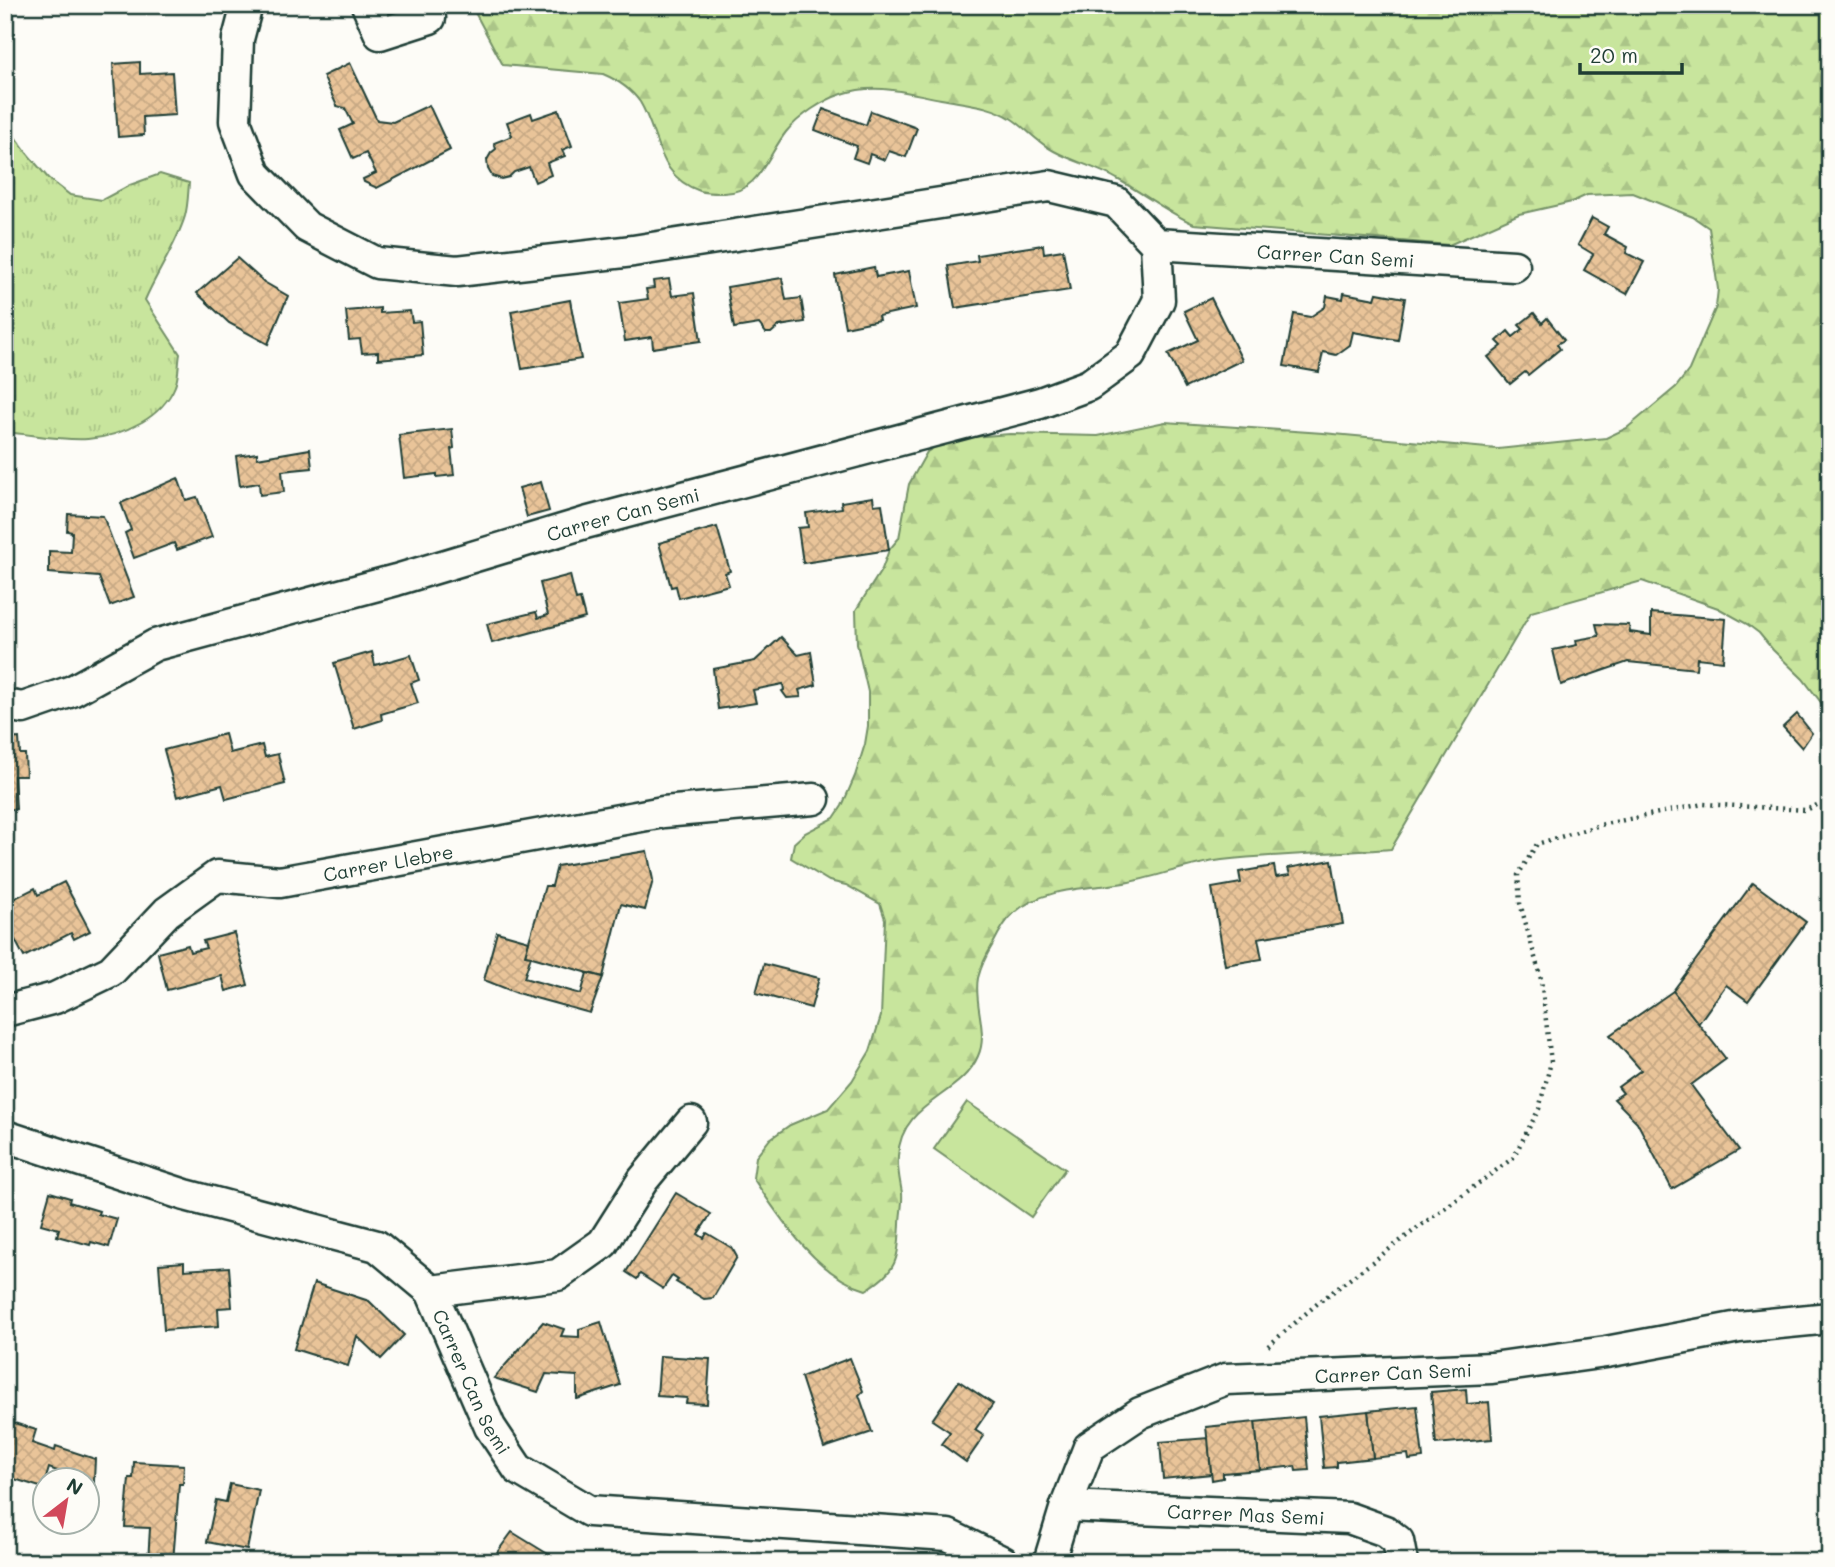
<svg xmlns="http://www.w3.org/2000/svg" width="1835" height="1567" viewBox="0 0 1835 1567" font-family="Mali,sans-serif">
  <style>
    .grass { fill: url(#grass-tufts); stroke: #749168; stroke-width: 2 }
    .forest { fill: url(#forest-firs); stroke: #749168; stroke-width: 2 }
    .pitch { fill: #c8e59d; stroke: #749168; stroke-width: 2 }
    .building { fill: url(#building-cross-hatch); stroke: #1f3d34; stroke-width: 2 }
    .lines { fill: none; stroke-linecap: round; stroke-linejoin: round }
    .minor-casing { stroke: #1f3d34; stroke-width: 35 }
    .path { stroke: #1f3d34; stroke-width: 4.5; stroke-dasharray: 2 5; stroke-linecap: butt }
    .minor { stroke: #fdfcf7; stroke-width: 30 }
    .labels { text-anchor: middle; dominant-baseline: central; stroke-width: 5; stroke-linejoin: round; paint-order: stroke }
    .street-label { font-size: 19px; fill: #1f3d34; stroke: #fdfcf7 }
  </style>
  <defs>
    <pattern id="grass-tufts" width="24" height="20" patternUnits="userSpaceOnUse" patternTransform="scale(1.75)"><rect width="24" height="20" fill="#c8e59d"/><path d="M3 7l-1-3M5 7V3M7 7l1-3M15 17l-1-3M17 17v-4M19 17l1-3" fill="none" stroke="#abc588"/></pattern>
    <pattern id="forest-firs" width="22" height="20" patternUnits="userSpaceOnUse" patternTransform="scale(1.75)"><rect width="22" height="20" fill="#c8e59d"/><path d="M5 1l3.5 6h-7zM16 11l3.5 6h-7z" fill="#abc588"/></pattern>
    <pattern id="building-cross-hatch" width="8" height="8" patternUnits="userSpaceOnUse" patternTransform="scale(1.75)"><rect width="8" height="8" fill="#e9c499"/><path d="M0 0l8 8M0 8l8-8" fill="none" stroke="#c7a984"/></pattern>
  </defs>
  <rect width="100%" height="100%" fill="#fdfcf7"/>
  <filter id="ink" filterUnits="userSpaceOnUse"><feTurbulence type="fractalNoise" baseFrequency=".0143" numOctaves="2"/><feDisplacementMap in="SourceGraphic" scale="14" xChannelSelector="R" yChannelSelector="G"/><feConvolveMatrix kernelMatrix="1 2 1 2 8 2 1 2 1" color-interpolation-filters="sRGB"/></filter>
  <g filter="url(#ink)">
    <path class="grass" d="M5,123L26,152L48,178L70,195L102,200L130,185L160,174L189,183C188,194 188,205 185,216C176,246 157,272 145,300L180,354C178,364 179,377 175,386C169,401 156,414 142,422C92,450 59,437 5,432Z"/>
    <path class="forest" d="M471,5H1830V714L1803,679L1773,650L1759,633L1747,624L1718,608L1642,581L1531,612L1391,849C1335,853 1278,854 1222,860C1189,864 1157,877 1124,883C1088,889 1044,887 1014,913C1005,921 998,934 993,944C987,954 981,966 978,978C973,1003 989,1033 978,1056C961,1097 901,1101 898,1156C897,1169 900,1181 902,1193C903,1203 900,1214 900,1224C898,1259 898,1271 866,1290C817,1276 780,1218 753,1178L756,1157L770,1139L790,1125L828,1109L852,1081L870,1051L881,1016L885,919L880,904L846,885L829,881L791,858L794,843L805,833L834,818L842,806L855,776L865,744L868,726V692L857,644L856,610L882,569L889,550L899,538L909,484L927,452L943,442L959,438L1010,434L1098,436L1165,422L1323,433L1498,449L1606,438L1627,428L1676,387L1689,370L1716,307L1718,289L1709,228L1693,217L1633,193L1587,195L1572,202L1519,214L1449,245L1194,224C1167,212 1143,193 1117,179C1097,167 1074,162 1054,151C1038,143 1027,129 1012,119C991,105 966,104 941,99C908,93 876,82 842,94C823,100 799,116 786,132C767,156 758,195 721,193C714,193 706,193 700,191C656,176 660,135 640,102C631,89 617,80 603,74L503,65Z"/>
    <polygon class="pitch" points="967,1102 1065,1169 1031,1217 934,1149"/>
    <g class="building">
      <polygon points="140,62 140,74 172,72 175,115 143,117 144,135 118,137 113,64"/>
      <polygon points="350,63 377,120 393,122 429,105 450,150 377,188 364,182 363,179 376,173 366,153 353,159 340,130 353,124 345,108 337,106 323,76"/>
      <polygon points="823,109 866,125 871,111 917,128 906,157 889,151 885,160 870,154 867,163 853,158 857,146 815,130"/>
      <polygon points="559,110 572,146 562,150 565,156 547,163 551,175 535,182 529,167 514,172 509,177 501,179 492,176 488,169 487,160 491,153 496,149 494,143 512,136 507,122 531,113 533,119"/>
      <polygon points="1592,218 1608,227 1604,234 1628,247 1626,253 1644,262 1627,294 1584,270 1593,254 1578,245"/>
      <polygon points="1043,245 1044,253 1063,250 1070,290 955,308 948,266 978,261 977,255"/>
      <polygon points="237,258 264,282 288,296 268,344 229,323 197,293"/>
      <polygon points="874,267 876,277 909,271 916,308 878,316 879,320 845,327 835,275"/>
      <polygon points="782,278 786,300 801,298 805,322 779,326 771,333 766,333 759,324 734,328 727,287"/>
      <polygon points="669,279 672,296 694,293 701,341 653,348 652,337 625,341 619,303 648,299 646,289 654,288 653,281"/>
      <polygon points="1344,293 1375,299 1377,293 1405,298 1398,340 1353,332 1350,345 1336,355 1323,352 1319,372 1284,366 1294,314 1310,317 1325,307 1327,296 1343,299"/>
      <polygon points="1211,298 1242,360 1185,388 1168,354 1198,340 1184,311"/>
      <polygon points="570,300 581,359 522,369 511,311"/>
      <polygon points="380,308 380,313 410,311 412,322 420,321 423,355 378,359 378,352 362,353 360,339 349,340 346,311"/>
      <polygon points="1534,313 1542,323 1547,318 1564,340 1557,344 1560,349 1528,375 1525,372 1510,384 1488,357 1502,346 1497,341 1508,331 1513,337 1523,329 1519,325"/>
      <polygon points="452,429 454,448 451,449 454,475 437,477 437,474 404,478 399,435"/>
      <polygon points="310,449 312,468 282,471 284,492 260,495 259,483 240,486 236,456 257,453 257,458"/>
      <polygon points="178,478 186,500 197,497 212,537 177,550 174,543 134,558 125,533 131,530 121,503"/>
      <polygon points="541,482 549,511 527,517 519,488"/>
      <polygon points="873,497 874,505 882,504 889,550 803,563 798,528 808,527 806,513 842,508 841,502"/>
      <polygon points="5,513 14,516 5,547"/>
      <polygon points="68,514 103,516 134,597 110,606 99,577 49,573 49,551 71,552 72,532 67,531"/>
      <polygon points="717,527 730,571 725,573 729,585 679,598 676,586 671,587 659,543"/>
      <polygon points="570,575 576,600 580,599 585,618 492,643 487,624 536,612 538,618 548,615 540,583"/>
      <polygon points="1651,613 1726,619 1723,661 1697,658 1696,669 1628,662 1561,685 1553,650 1577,645 1576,640 1599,636 1596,624 1629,625 1630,632 1651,635"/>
      <polygon points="781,637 798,655 811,652 816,685 799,690 801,697 787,698 782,691 784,690 783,684 753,690 756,703 718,709 713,669 755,661"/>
      <polygon points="372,652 375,665 411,655 419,680 411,683 418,703 381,714 382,720 354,729 334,663"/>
      <polygon points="1797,714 1812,733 1802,748 1783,727"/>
      <polygon points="225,734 230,753 262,745 265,757 278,754 285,784 226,799 222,785 177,797 164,750"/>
      <polygon points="19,738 20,754 25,754 26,776 14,776 16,809 5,810 5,739"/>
      <polygon points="647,851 653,880 645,910 621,904 603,977 525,955 545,886 552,886 557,866"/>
      <polygon points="1332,860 1343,924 1258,938 1262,959 1225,965 1212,888 1241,883 1239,872 1274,866 1276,877 1290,875 1288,868"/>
      <polygon points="64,882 90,931 74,939 71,933 24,957 5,921 5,903 35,888 38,895"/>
      <polygon points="1753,883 1806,922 1748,1001 1726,985 1698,1024 1673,991"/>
      <polygon points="497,932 529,941 525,955 531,956 524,978 581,994 587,973 603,977 590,1013 517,993 484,980"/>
      <polygon points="234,933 248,985 226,991 222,976 167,990 158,953 188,945 190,952 206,948 203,941"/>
      <polygon points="764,964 819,978 811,1008 756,993"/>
      <polygon points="1673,991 1726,1059 1691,1085 1739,1150 1672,1189 1637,1122 1614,1099 1623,1093 1618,1087 1641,1070 1610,1035"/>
      <polygon points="50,1192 70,1198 69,1202 99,1211 98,1214 117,1219 109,1247 91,1242 90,1245 57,1236 59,1229 41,1224"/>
      <polygon points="676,1193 711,1214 698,1234 704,1238 707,1233 732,1248 737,1257 713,1298 704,1299 676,1282 678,1280 672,1276 663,1289 640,1274 637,1279 626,1272"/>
      <polygon points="184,1262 184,1270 229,1267 232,1307 218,1308 219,1326 164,1330 159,1264"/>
      <polygon points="314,1283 369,1301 404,1335 381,1359 357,1336 348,1366 294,1349"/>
      <polygon points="543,1322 564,1329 561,1336 579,1337 579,1329 601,1322 620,1385 577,1399 577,1376 546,1374 538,1392 494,1378"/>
      <polygon points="660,1356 710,1359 707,1404 686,1403 687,1398 657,1396"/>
      <polygon points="850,1358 863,1391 859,1395 872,1432 824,1448 801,1377"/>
      <polygon points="959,1381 993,1404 975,1430 984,1436 966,1462 941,1444 950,1432 932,1420"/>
      <polygon points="1466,1389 1467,1404 1489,1402 1492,1439 1436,1444 1431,1392"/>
      <polygon points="1417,1406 1423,1458 1409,1460 1408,1454 1373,1458 1368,1411"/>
      <polygon points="1368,1411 1373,1458 1337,1462 1337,1467 1324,1468 1319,1416"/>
      <polygon points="1304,1417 1309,1470 1296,1471 1295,1466 1260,1470 1255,1422"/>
      <polygon points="5,1420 36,1430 32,1443 55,1451 56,1446 95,1459 93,1501 88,1501 88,1480 67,1480 68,1475 49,1468 43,1488 5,1476"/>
      <polygon points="1255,1422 1260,1470 1223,1473 1223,1478 1212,1480 1206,1427"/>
      <polygon points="1208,1438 1211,1474 1163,1479 1160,1442"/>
      <polygon points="134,1462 184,1465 183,1484 179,1484 173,1562 148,1562 150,1528 125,1527 129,1478 133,1478"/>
      <polygon points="230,1484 259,1490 247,1550 207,1542 216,1500 226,1502"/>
      <polygon points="512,1532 556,1559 554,1562 490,1562"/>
      <polygon points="650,1554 679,1557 679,1562 650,1562"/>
      <rect x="1115" y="1554" width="19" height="8"/>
      <polygon points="1134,1554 1153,1556 1153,1562 1134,1562"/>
    </g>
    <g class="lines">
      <g class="minor-casing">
        <g id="minor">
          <polyline points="367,5 380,34 430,18"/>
          <path id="s1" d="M1156,244L1514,266"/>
          <path id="s2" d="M5,705L23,708L72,691L155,645L396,580L585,523L1040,403L1089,385L1130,355L1159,300L1156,244L1116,202L1049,186L633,251L457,271L377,263L307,227L255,174L235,121L238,39L247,5"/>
          <path id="s3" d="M5,1011L55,998L111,971L167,912L217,876L280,882L663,812L814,799"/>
          <path id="s4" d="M5,1136L185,1195L377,1246L431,1291L490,1427L518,1469L589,1511L948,1535L1003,1562"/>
          <polyline points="431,1291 558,1275 603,1243 643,1180 691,1122"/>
          <path id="s5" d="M1066,1506L1349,1518L1385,1531L1398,1541L1402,1562"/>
          <path id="s6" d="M1049,1562L1066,1506L1089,1447L1140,1413L1226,1379L1492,1368L1606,1352L1739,1327L1830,1318"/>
        </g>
      </g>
      <polyline class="path" points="1268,1346 1318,1303 1416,1229 1513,1158 1539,1109 1551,1062 1541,979 1520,903 1518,875 1537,844 1600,825 1703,804 1806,810 1830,799"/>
      <use href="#minor" class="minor"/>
    </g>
  </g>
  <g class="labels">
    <g class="street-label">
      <text stroke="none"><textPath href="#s1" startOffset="180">Carrer Can Semi</textPath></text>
      <text stroke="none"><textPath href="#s2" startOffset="651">Carrer Can Semi</textPath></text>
      <text stroke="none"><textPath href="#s3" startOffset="430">Carrer Llebre</textPath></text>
      <text stroke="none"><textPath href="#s6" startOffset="443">Carrer Can Semi</textPath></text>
      <text stroke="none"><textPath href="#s4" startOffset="558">Carrer Can Semi</textPath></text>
      <text stroke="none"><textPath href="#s5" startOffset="180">Carrer Mas Semi</textPath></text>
    </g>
  </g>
  <rect width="1835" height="1567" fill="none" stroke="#fdfcf7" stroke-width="28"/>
  <rect x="14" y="14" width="1807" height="1539" fill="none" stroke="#1f3d34" stroke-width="2.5" filter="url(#ink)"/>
  <g transform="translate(66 1501) rotate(31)"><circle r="33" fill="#fdfcf7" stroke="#a4b0a9" stroke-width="2"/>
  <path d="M0-5L12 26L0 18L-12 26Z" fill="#d1495b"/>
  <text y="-10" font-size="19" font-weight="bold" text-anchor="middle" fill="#1f3d34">N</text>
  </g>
  <path d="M1580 63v10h102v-10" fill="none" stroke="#1f3d34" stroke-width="3.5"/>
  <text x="1590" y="63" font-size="21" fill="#1f3d34" stroke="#fdfcf7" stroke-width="5" paint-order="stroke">20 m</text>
</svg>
